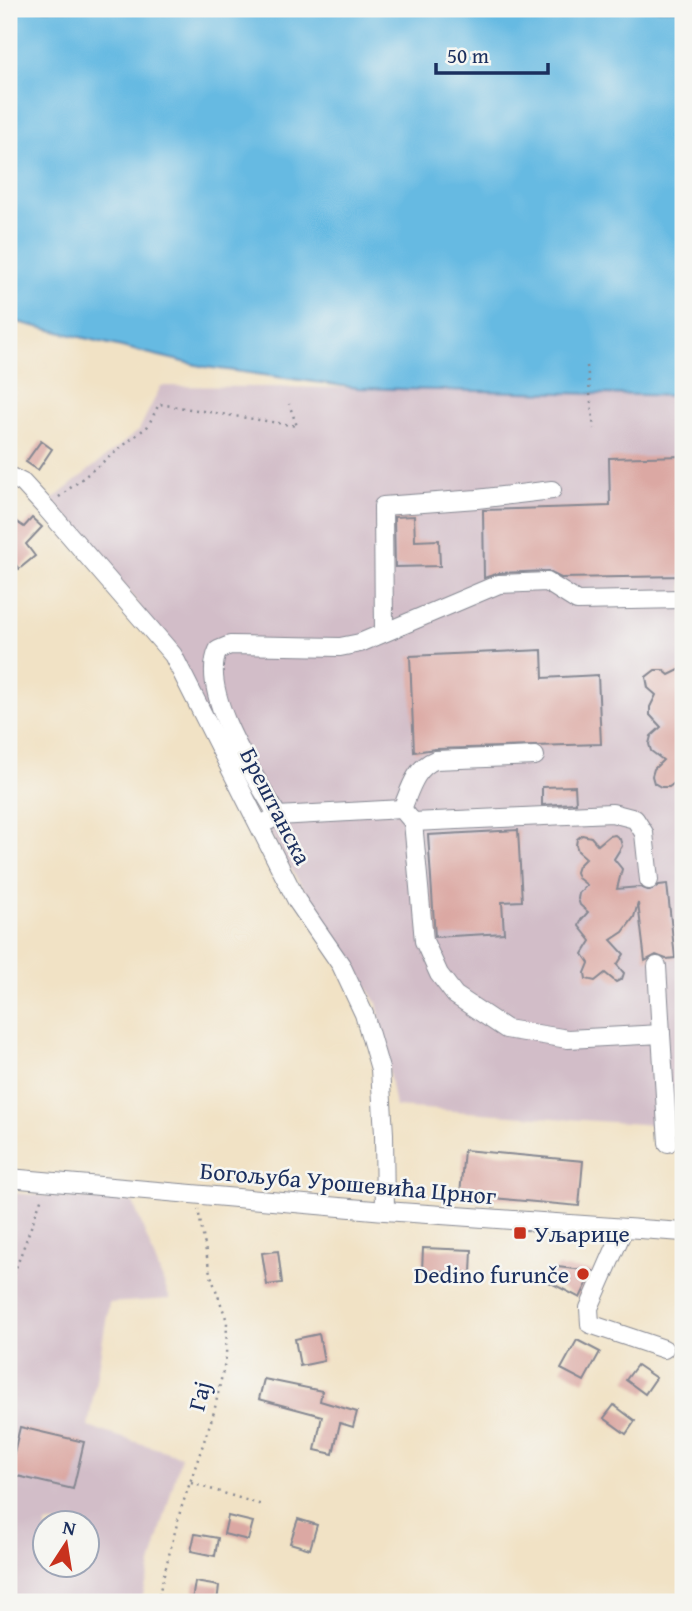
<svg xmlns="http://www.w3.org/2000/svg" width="692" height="1611" viewBox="0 0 692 1611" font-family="'Gentium Book Plus',serif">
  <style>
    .industrial { fill: #d2bdc8; fill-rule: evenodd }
    .water { fill: #66bae2; stroke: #4074a0; stroke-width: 2 }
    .building { fill: #dba8a3 }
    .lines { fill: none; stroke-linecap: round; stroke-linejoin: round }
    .minor-casing { stroke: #868892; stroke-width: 20 }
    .path { stroke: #868892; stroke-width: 2.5; stroke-dasharray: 2 5; stroke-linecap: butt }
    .minor { stroke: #fff; stroke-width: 18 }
    .poi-dot { fill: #c8321e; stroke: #f6f6f2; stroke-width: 2.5 }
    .labels { text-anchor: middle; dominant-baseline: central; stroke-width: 5; stroke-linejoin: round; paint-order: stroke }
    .street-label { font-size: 24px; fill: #1b2f5e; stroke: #f6f6f2 }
    .poi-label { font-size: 24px; fill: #1b2f5e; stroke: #f6f6f2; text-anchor: start }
  </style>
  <rect width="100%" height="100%" fill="#f6f6f2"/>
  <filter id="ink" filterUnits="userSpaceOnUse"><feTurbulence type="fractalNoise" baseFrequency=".0143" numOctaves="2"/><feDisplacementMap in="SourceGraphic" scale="14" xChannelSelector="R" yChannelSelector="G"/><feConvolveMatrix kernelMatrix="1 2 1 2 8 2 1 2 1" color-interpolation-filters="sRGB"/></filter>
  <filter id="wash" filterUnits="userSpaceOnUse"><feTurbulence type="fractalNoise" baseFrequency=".00686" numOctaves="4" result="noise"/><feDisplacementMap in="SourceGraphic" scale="28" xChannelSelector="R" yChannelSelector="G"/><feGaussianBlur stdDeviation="1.57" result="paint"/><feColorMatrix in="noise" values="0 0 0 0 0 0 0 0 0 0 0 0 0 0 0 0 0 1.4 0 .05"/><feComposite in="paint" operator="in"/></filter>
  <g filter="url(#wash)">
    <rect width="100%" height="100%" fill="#f1e2c5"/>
    <g class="industrial">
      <polygon points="161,386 358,388 683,396 683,1127 395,1107 377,1003 285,860 134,598 52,500 139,430"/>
      <path d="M9,1193L133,1202L170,1299L109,1303L88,1427L181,1456L141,1602H9ZM46,1524H88V1566H46Z"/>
    </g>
    <polygon class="water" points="9,9 683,9 683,396 358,388 205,367 9,320"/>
    <g id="blocks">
      <g class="building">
        <polygon points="41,441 52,449 38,470 26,462"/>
        <polygon points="683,456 683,576 561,578 547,571 499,573 484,578 483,510 610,506 609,458"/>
        <polygon points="414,516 415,541 439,540 440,566 395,567 394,517"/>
        <polygon points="9,517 24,527 32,518 42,527 26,544 35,556 19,569 9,557"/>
        <polygon points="542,650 543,678 598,675 601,744 435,749 414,752 410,656"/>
        <polygon points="683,668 683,787 677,781 669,787 661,787 654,783 652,776 654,769 663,760 651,751 649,744 651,736 661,727 650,715 650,707 656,695 648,688 646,677 655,670 663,670 669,675"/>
        <polygon points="575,786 576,803 542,805 542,787"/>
        <polygon points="518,830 522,901 502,902 504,933 435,937 428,835"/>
        <polygon points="582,835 591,837 598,845 609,836 615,835 620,839 622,846 614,859 622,869 617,889 640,887 650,891 659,885 667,884 675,958 666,959 656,955 645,961 638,903 634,917 623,932 611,940 624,954 617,965 624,973 622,979 616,982 605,973 595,981 586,979 585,973 589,963 583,954 591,941 579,926 581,920 588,912 580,905 578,899 579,893 587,885 578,878 576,872 578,866 586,858 578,851 576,845 577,839"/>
        <polygon points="464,1150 583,1161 579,1206 460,1195"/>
        <polygon points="423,1248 472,1250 471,1273 422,1271"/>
        <polygon points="278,1251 282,1283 267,1285 262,1253"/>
        <polygon points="557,1267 593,1271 580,1298 549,1282"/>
        <polygon points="319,1334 324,1361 300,1366 295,1339"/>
        <polygon points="577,1340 600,1352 584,1381 561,1369"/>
        <polygon points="637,1365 656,1378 645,1394 626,1380"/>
        <polygon points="264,1379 322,1391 320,1401 357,1412 353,1427 340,1423 333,1454 315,1450 322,1416 259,1399"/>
        <polygon points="614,1405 635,1421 626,1434 604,1418"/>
        <polygon points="20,1427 84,1442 73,1489 9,1474"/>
        <polygon points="228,1516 253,1522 248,1540 224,1534"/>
        <polygon points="298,1519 317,1525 310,1549 290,1543"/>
        <polygon points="195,1534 218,1538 215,1556 191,1551"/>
        <polygon points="195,1582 219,1586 217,1602 192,1600"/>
      </g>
    </g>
  </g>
  <g filter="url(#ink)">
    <use href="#blocks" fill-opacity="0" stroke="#868892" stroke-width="2"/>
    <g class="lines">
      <g class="minor-casing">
        <g id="minor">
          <polyline points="9,476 23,483 46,508 173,655 297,901 341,965 364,1014 380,1069 384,1134 385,1211"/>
          <polyline points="384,631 383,506 477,499 552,490"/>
          <path d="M402,809C410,790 415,768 435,760L535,756"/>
          <path d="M278,816C256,778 198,693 218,650L230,645L340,647L360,643L499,584L547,582L577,601L683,599"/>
          <polyline points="268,821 278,816 402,809 413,822 612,813 635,819 644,833 649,880"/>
          <polyline points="413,822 424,941 439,974 455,995 506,1029 568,1039 661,1034 668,1143"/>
          <polyline points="657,966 661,1034"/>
          <polyline points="9,1178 385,1211 683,1232"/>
          <polyline points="624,1228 589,1308 590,1324 664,1349"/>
        </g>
      </g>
      <g class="path">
        <polyline points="587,366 594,429"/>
        <polyline points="59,497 148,426 159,404 297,426 289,404"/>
        <polyline points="9,1287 42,1197"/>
        <polyline points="191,1483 262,1505"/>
        <polyline points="157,1602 180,1512 214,1412 226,1357 227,1321 210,1273 198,1209"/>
      </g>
      <use href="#minor" class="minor"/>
    </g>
  </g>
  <g class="poi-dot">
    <rect x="513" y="1226" width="14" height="14" rx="3.5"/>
    <circle cx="583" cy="1274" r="7"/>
  </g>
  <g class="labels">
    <g class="street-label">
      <text transform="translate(276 806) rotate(63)">Брештанска</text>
      <text transform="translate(348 1183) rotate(5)">Богољуба Урошевића Црног</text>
      <text transform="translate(199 1396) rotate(-76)">Гај</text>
    </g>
    <g class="poi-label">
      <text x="534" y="1233">Уљарице</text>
      <text x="569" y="1274" text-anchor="end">Dedino furunče</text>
    </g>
  </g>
  <rect width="692" height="1611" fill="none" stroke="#f6f6f2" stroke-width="35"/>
  <g transform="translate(66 1544) rotate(12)"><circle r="33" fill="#f6f6f2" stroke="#9ea6b7" stroke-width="2"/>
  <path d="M0-5L12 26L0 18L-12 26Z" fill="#c8321e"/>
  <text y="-10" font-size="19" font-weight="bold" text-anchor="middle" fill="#1b2f5e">N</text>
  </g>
  <path d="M436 63v10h112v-10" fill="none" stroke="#1b2f5e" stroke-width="3.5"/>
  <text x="447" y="63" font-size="21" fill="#1b2f5e" stroke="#f6f6f2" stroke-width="5" paint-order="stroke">50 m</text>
</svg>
